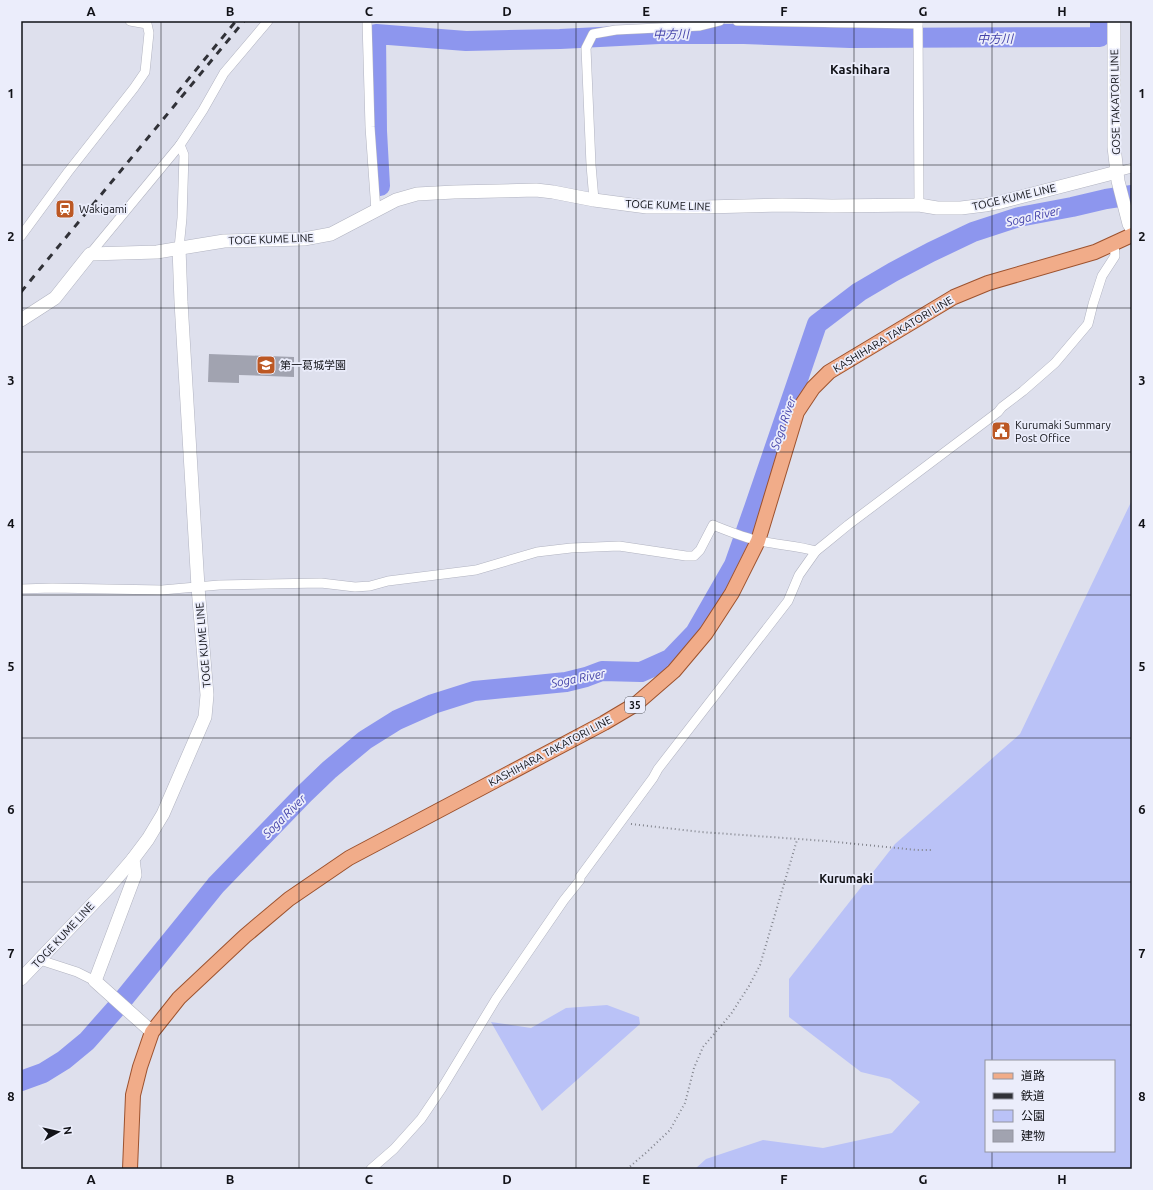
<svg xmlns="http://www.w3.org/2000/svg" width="1153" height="1190" viewBox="0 0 1153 1190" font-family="Ubuntu,'Noto Sans JP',sans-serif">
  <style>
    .green { fill: #bac2f7; fill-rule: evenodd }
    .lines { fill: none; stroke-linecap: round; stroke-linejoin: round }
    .river { stroke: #8d96ee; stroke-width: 20 }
    .building { fill: #a1a3b0 }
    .street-casing { stroke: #b1b3c0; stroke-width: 10 }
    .secondary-casing { stroke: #b1b3c0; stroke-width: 14 }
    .primary-casing { stroke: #9d522e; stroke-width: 16 }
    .path { stroke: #83858e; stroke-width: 2; stroke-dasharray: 1 3; stroke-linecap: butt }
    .street { stroke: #fff; stroke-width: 9 }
    .secondary { stroke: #fff; stroke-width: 13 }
    .primary { stroke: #f1ac89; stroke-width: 14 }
    .rail { stroke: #313238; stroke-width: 3; stroke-dasharray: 7 7; stroke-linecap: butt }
    .grid { fill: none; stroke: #111217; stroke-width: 1; stroke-opacity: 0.55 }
    .labels { text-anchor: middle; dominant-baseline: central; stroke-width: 3.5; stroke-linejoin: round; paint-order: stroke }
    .shield { fill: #ebedfb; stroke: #52545b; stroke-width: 1 }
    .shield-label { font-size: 10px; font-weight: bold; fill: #111217 }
    .street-label { font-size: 11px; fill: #111217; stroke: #ebedfb }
    .poi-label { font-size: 11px; fill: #111217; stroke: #ebedfb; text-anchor: start }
    .water-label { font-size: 12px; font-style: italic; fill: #4544aa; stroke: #ebedfb }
    .neighbourhood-label { font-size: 12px; font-weight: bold; fill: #111217; stroke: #ebedfb }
    .quarter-label { font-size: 13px; font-weight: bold; fill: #111217; stroke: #ebedfb }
    .neatline { fill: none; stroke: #111217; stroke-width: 1.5 }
    .grid-label { font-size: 13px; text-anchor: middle; font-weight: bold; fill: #111217 }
  </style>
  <rect width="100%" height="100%" fill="#dee0ed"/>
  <g class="green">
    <path d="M1132,500V1169H695L706,1159L763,1140L823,1148L892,1133L920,1102L890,1079L861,1072L789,1017V979L895,844L1020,734ZM986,1061H1114V1151H986Z"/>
    <polygon points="607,1005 639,1017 640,1024 542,1111 491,1022 531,1028 566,1008"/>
  </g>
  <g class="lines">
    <g class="river">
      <polyline points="380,186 377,131 376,34 466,41 560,39 659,34 744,34 850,38 1100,37 1100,21"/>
      <polyline points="21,1081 43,1073 64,1060 87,1041 117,1007 216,885 304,794 329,770 365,740 397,720 433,704 474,691 566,682 586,677 602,671 641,672 670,659 695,633 734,565 754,508 817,324 859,292 893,272 931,252 973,232 1019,217 1072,207 1106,199 1132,195"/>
    </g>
  </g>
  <polygon class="building" points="209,354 294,357 294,377 239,375 239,383 208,382"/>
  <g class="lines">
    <g class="street-casing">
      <g id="street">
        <polyline points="367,21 370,127 376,211"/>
        <polyline points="737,21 918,24"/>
        <polyline points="918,21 919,205"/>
        <polyline points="1117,172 1132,168"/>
        <polyline points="594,200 591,165 586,48 593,34 616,30 700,26 720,21"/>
        <polyline points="21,236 68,172 134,88 145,72 149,33 147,24 130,21"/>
        <polyline points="179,248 182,218 184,155 180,145 203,110 224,73 268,21"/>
        <polyline points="90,254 180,145"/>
        <path d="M21,589L52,588L162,590L219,585L321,583L355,587L370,586L388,581L476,570L537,552L571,548L619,546L686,556H694L700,550L713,525C728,531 745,538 760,541C779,545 798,546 816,551"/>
        <polyline points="40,960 77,972 95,981"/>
        <polyline points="371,1169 394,1149 421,1119 442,1088 496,999 564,900 580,880 580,877 653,778 658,769 788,601 799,575 816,551 826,543 848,525 998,412 1002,407 1023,391 1055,363 1088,324 1093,304 1102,276 1115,256 1114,243"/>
      </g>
    </g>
    <g class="secondary-casing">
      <g id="secondary">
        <polyline points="1114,21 1114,147 1118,181 1129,224 1132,229"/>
        <polyline points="21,320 55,298 90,254 157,252 224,241 304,239 331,234 396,200 417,194 454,192 536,190 553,192 594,200 647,207 705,207 782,205 832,206 919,205 937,208 961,208 985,205 1001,202 1117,172"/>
        <polyline points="133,859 135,875 95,981 152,1032"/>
        <polyline points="21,979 109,887 133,859 148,839 163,814 205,717 207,695 198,587 181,302 179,248"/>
      </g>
    </g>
    <g class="primary-casing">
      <polyline id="primary" points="130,1169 133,1095 140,1067 152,1032 179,998 245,936 289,899 349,858 604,723 636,704 674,671 706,633 732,593 758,541 797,412 813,388 829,372 954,297 988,283 1095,252 1132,235"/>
    </g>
    <g class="path">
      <polyline points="631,824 701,832 826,841 917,850 933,850"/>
      <polyline points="627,1169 648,1151 670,1130 685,1103 694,1068 703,1047 731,1014 749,986 760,965 797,840"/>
    </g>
    <use href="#street" class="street"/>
    <use href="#secondary" class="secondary"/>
    <use href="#primary" class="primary"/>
    <g class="rail">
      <polyline points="177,93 236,21"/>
      <polyline points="21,292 244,21"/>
    </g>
  </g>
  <path class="grid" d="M161,21V1169M299,21V1169M438,21V1169M576,21V1169M715,21V1169M854,21V1169M992,21V1061M21,165H1132M21,308H1132M21,452H1132M21,595H1132M21,738H1132M21,882H1132M21,1025H1132M992,1151V1169"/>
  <defs>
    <g id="station-square" transform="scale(1)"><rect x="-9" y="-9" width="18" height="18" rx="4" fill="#bc5824" stroke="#ebedfb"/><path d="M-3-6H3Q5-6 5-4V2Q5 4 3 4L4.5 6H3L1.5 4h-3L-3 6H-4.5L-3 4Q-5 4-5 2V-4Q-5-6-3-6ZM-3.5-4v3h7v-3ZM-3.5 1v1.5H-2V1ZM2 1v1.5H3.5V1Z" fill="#fff"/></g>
    <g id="school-square" transform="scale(1)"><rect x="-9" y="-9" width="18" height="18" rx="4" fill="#bc5824" stroke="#ebedfb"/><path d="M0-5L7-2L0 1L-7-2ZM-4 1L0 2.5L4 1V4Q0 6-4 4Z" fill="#fff"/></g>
    <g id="civic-square" transform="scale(1)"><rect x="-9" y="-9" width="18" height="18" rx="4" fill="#bc5824" stroke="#ebedfb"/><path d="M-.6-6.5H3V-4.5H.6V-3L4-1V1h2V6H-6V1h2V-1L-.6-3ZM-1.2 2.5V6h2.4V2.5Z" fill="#fff"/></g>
  </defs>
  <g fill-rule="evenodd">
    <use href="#station-square" x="65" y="209"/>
    <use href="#school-square" x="266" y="365"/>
    <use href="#civic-square" x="1001" y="431"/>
  </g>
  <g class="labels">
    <rect class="shield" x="625" y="697" width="20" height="16" rx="3"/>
    <g class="shield-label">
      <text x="635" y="705">35</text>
    </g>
    <g class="street-label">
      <text transform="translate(1115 102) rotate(-91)">GOSE TAKATORI LINE</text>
      <text transform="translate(1014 197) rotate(-13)">TOGE KUME LINE</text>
      <text transform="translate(668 205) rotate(2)">TOGE KUME LINE</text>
      <text transform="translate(271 239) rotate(-2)">TOGE KUME LINE</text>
      <text transform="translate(893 334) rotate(-31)">KASHIHARA TAKATORI LINE</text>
      <text transform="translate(203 645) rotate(-95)">TOGE KUME LINE</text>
      <text transform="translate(550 751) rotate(-28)">KASHIHARA TAKATORI LINE</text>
      <text transform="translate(63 935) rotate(-47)">TOGE KUME LINE</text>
    </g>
    <g class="poi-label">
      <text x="79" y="209">Wakigami</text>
      <text x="280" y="365">第一葛城学園</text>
      <text x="1015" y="425">Kurumaki Summary<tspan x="1015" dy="13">Post Office</tspan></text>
    </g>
    <g class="water-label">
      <text transform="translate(671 34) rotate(-1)">中方川</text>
      <text x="995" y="38">中方川</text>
      <text transform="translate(1033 216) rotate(-13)">Soga River</text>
      <text transform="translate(783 423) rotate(-71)">Soga River</text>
      <text transform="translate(578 678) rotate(-11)">Soga River</text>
      <text transform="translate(284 816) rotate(-45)">Soga River</text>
    </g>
    <g class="neighbourhood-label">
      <text x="846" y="878">Kurumaki</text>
    </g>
    <g class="quarter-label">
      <text x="860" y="69">Kashihara</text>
    </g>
  </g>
  <rect width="1153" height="1190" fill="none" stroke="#ebedfb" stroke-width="44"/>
  <rect x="985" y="1060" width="130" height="92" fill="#ebedfb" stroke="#9495a0"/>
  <rect x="993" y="1073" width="20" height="6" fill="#f1ac89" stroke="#9495a0"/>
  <text x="1021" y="1080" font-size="12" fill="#111217">道路</text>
  <rect x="993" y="1093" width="20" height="6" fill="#313238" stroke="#9495a0"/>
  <text x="1021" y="1100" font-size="12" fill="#111217">鉄道</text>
  <rect x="993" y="1110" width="20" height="12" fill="#bac2f7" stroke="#9495a0"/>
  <text x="1021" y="1120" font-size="12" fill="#111217">公園</text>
  <rect x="993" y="1130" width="20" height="12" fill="#a1a3b0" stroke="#9495a0"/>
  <text x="1021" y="1140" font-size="12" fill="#111217">建物</text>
  <g transform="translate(58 1132) rotate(82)" stroke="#ebedfb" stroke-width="3" paint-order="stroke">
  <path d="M0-3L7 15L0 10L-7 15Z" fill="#111217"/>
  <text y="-6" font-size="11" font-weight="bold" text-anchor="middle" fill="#111217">N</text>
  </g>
  <rect x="22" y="22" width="1109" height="1146" class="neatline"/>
  <g class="grid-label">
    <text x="91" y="16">A</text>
    <text x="230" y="16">B</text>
    <text x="369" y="16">C</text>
    <text x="507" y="16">D</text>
    <text x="646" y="16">E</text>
    <text x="784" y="16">F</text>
    <text x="923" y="16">G</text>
    <text x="1062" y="16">H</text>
    <text x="11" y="98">1</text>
    <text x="1142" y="98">1</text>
    <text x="11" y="241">2</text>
    <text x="1142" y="241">2</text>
    <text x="11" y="385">3</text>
    <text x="1142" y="385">3</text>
    <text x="11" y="528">4</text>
    <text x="1142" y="528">4</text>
    <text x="11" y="671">5</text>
    <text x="1142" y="671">5</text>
    <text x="11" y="814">6</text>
    <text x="1142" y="814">6</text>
    <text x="11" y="958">7</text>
    <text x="1142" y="958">7</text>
    <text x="11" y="1101">8</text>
    <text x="1142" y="1101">8</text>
    <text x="91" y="1184">A</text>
    <text x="230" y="1184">B</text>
    <text x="369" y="1184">C</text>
    <text x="507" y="1184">D</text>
    <text x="646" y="1184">E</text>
    <text x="784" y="1184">F</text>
    <text x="923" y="1184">G</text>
    <text x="1062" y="1184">H</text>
  </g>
</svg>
